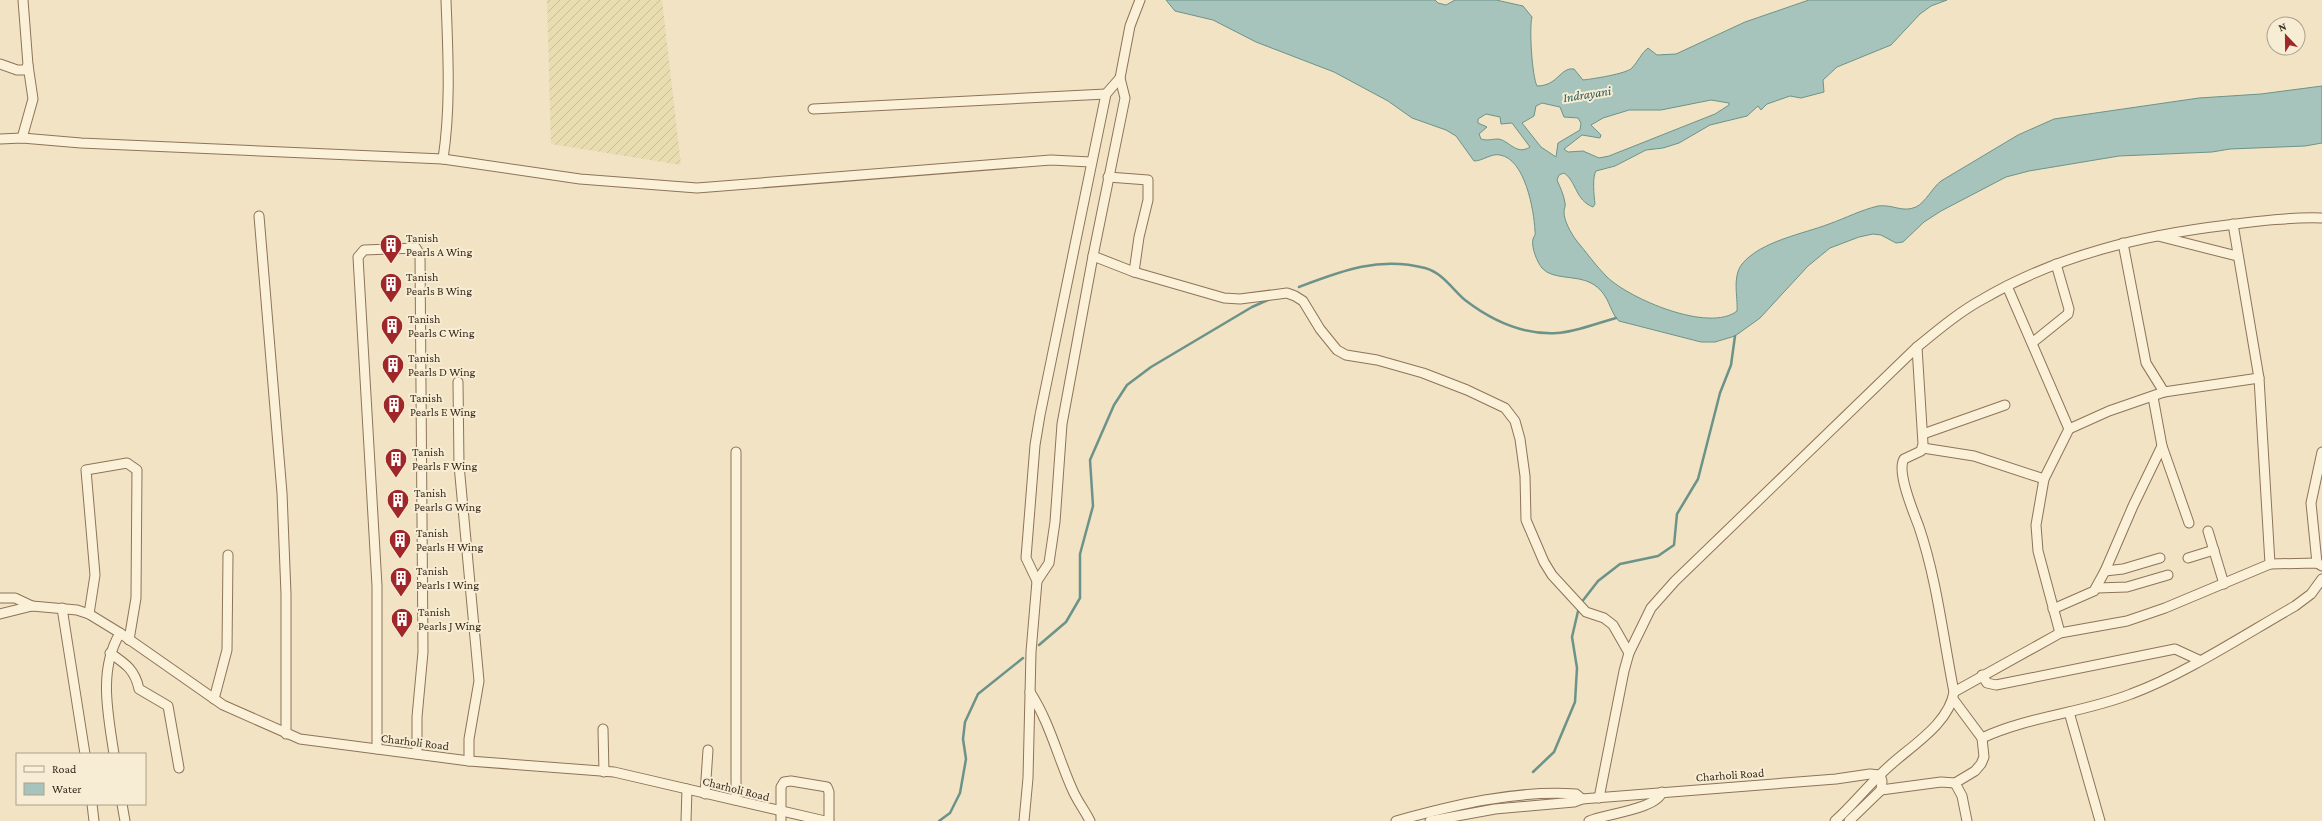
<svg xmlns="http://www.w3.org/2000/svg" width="2322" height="821" viewBox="0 0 2322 821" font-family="'Crimson Pro',serif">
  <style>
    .farmland { fill: url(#farmland-furrows) }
    .water { fill: #a6c4bb; stroke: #6c9389; fill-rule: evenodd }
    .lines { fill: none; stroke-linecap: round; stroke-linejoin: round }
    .stream { stroke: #6c9389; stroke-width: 2.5 }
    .minor-casing { stroke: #8d7459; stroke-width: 11 }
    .minor { stroke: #fbf0d8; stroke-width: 9 }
    .labels { text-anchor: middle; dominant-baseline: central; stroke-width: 4; stroke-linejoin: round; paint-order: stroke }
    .poi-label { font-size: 12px; fill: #3c2c1e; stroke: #f7edd4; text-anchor: start }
    .street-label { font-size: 12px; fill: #3c2c1e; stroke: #f7edd4 }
    .water-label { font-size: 13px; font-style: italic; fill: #2d5c59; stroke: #f7edd4 }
  </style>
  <defs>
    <pattern id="farmland-furrows" width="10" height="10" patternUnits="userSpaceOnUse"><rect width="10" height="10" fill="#e7ddb1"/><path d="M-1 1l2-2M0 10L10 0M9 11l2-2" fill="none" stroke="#c7be98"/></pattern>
  </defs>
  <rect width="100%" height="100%" fill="#f1e3c4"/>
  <polygon class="farmland" points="547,0 662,0 681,165 551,144"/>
  <path class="water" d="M1166,0H1435L1438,3L1446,5L1455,0H1496L1523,6L1532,17C1529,28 1532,76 1537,86C1558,86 1560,67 1574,69L1583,80C1592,79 1626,74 1632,68C1638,62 1641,53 1648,48L1657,55L1676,54L1745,22L1809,0H1947L1931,6L1920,14L1891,45L1837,67L1823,80L1824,92L1801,98L1790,96L1767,104L1761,110L1758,106L1747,116L1710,125L1679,143L1663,148L1646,150L1615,166L1596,171C1592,177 1594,196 1595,204L1593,207C1575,200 1577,182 1564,173L1559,175L1557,180C1560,187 1564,195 1565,203C1566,206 1564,208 1564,212C1564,221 1571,233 1576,240C1586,252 1596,266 1607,277C1630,299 1709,333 1737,311C1738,297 1732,277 1742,264C1761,241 1803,234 1829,224C1846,218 1861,210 1878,206C1893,204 1902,213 1916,207C1926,202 1932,188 1941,181L2018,135L2054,119L2199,98L2261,94L2322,86V143L2305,146L2230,149L2212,152L2119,156L2029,171L2006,177L1941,211L1924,222L1903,242L1896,243L1881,235L1873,234L1859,237L1830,248L1808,266L1760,318L1735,336L1715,342H1701L1619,321C1609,312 1610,293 1591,283C1577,275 1552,280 1542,268C1537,262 1531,247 1533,239C1534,236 1536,235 1535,231C1534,210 1525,159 1500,155C1491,153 1483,161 1474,161L1456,136L1446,130L1412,118L1388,101L1334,72L1256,42L1213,20L1175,11ZM1711,100L1729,103V105L1715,114L1609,156L1599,158L1583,151L1568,152L1564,149L1582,135L1600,138L1601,135L1591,125L1603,118L1629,110H1661ZM1542,103L1560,107L1564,117L1578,118L1581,123L1580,130L1558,143L1556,157L1541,147L1522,123L1534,116L1536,106ZM1486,114L1500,117L1501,124L1512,123L1530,147C1516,156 1509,140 1498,139C1492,139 1487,141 1481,139L1479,134L1487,127L1478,123V119Z"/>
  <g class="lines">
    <g class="stream">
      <path d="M1299,287C1341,271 1379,256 1425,268C1443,273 1452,289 1465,300C1491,320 1523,335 1557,333C1576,332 1597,323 1616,318"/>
      <polyline points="1581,603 1598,581 1620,564 1658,556 1674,545 1677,514 1698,479 1720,393 1731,365 1735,336"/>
      <polyline points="1039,645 1066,622 1080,598 1080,554 1093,506 1090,460 1114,405 1127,385 1151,367 1252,307 1270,299"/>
      <polyline points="1533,772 1554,752 1575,702 1577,668 1572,637 1579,607"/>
      <polyline points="939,821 950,813 960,793 966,759 963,739 965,722 978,694 1023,658"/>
    </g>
    <g class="minor-casing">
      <g id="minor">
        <polyline points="0,64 17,70 25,70 28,65 23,0"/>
        <polyline points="813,109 1106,94"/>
        <polyline points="22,138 33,99 28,65"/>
        <path d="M0,139L22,138L81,143L443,159C451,106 448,54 446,0"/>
        <polyline points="443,159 580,179 697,188 1051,160 1091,162"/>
        <polyline points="1108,177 1148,180 1148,200 1139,237 1134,272"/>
        <polyline points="259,216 282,493 286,594 286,734"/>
        <polyline points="2158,236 2237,256"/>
        <polyline points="2123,243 2146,363 2164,392"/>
        <polyline points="1093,256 1134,272 1224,298 1240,299 1287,293 1295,296 1303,301 1320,329 1337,350 1346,355 1377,360 1423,373 1467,390 1505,408 1515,421 1520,439 1525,476 1526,520 1544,562 1552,575 1586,612 1604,618 1613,625 1629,653"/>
        <polyline points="2007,286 2069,429"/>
        <polyline points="2032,343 2068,314 2069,309 2056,264"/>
        <polyline points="458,382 459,465 479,681 469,739 469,761"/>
        <polyline points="1923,434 2005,405"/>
        <polyline points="2162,446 2189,523"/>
        <polyline points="1923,448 1974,456 2044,479"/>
        <polyline points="736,452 736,800"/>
        <polyline points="2208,531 2224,584"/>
        <polyline points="2188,558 2214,550"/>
        <polyline points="2317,563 2311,503 2322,452"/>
        <polyline points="2270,564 2317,563 2322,566"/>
        <polyline points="2105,571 2123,569 2160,558"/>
        <polyline points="1037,581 1026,558 1035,445 1040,415 1106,94 1120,78"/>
        <polyline points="2097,588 2127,587 2168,575"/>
        <polyline points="0,598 15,598 32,606"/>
        <polyline points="62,608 85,754"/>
        <polyline points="2053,609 2094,591 2105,571 2133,506 2162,446 2153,397"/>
        <polyline points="0,614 32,606 77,610 89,614 120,633 223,705 300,739 469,761 614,772 825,821"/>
        <polyline points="89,614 95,575 86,470 127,463 137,470 136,598 129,640"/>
        <polyline points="2060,633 2038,551 2036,525 2044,479 2069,429 2109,411 2164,392 2259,378"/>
        <path d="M110,653C126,664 135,670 139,689L168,706L179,768"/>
        <polyline points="1982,675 1987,683 1996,685 2175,649 2199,660"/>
        <path d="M1030,692C1050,723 1058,758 1073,791C1078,802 1085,811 1090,821"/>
        <polyline points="1954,692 2060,633 2127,621 2165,608 2270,564 2259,378 2233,224"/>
        <polyline points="214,699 227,650 228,555"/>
        <path d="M1953,699L1982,738C2029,716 2083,713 2131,694C2185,674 2244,635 2295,606L2311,594L2322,579"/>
        <polyline points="2069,712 2100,821"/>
        <polyline points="603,729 604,772"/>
        <polyline points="377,749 377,586 358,257 364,250 416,248 420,255 423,652 417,717 417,754"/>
        <path d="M114,754C108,714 98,670 120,633"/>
        <polyline points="1955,783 1962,796 1967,821"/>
        <polyline points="1881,790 1941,782 1955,783 1975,771 1981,764 1984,757 1982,738"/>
        <polyline points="705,794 708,750"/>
        <path d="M1599,798L1624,671L1629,653L1651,608L1675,581L1917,347C1938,330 1959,312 1983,299C2058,255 2143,235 2228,225C2259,221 2291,217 2322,218"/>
        <polyline points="92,804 94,821"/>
        <polyline points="122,804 125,821"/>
        <polyline points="686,821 687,789"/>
        <polyline points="781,821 781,787 784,782 791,781 827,787 829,792 829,821"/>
        <polyline points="1024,821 1028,778 1031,652 1037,581 1049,563 1055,522 1062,424 1093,256 1125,98 1120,78 1130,26 1140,0"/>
        <path d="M1396,821C1454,805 1515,790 1576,794L1582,799"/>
        <polyline points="1430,821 1495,809 1574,802 1582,799 1836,779 1870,774 1880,775"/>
        <path d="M1589,821C1605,814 1657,809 1662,792"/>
        <path d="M1835,821C1851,807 1864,790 1880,775C1903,750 1948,728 1954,692C1943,637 1937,580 1919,527C1914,513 1896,472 1904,459L1921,451L1923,444L1917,347"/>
        <polyline points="1849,821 1881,790 1882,781 1880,775"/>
      </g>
    </g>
    <use href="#minor" class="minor"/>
  </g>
  <defs>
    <g id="building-pin" transform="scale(1.15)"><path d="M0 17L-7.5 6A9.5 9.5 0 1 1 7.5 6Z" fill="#9f2629" stroke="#f7edd4"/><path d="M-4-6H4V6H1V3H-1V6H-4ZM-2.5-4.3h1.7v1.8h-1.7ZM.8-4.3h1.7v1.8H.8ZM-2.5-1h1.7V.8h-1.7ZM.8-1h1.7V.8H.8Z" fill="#fff"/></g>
  </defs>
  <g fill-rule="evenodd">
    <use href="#building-pin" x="391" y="245"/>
    <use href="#building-pin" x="391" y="284"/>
    <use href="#building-pin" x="392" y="326"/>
    <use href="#building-pin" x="393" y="365"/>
    <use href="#building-pin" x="394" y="405"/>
    <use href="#building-pin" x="396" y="459"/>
    <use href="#building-pin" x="398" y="500"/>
    <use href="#building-pin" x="400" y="540"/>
    <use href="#building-pin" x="401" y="578"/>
    <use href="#building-pin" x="402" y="619"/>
  </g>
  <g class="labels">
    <g class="poi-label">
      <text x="406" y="238">Tanish<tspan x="406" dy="14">Pearls A Wing</tspan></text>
      <text x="406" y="277">Tanish<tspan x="406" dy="14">Pearls B Wing</tspan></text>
      <text x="408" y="319">Tanish<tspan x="408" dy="14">Pearls C Wing</tspan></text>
      <text x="408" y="358">Tanish<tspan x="408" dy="14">Pearls D Wing</tspan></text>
      <text x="410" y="398">Tanish<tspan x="410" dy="14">Pearls E Wing</tspan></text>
      <text x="412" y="452">Tanish<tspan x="412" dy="14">Pearls F Wing</tspan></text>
      <text x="414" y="493">Tanish<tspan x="414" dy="14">Pearls G Wing</tspan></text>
      <text x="416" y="533">Tanish<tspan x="416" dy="14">Pearls H Wing</tspan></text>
      <text x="416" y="571">Tanish<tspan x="416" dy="14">Pearls I Wing</tspan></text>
      <text x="418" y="612">Tanish<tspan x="418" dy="14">Pearls J Wing</tspan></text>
    </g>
    <g class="street-label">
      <text transform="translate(415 742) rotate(7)">Charholi Road</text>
      <text transform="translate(1730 775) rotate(-4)">Charholi Road</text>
      <text transform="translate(736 789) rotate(14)">Charholi Road</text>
    </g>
    <g class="water-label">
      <text transform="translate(1587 94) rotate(-9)">Indrayani</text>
    </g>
  </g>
  <rect x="16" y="753" width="130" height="52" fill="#f7edd4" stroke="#aca08b"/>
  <rect x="24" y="766" width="20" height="6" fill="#fbf0d8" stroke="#aca08b"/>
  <text x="52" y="773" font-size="12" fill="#3c2c1e">Road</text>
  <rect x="24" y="783" width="20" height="12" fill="#a6c4bb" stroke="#aca08b"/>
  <text x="52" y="793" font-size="12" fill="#3c2c1e">Water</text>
  <g transform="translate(2286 36) rotate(338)"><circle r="19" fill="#f7edd4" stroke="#aca08b"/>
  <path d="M0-3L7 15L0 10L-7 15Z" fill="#9f2629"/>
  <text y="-6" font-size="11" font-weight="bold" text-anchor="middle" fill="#3c2c1e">N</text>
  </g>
</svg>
